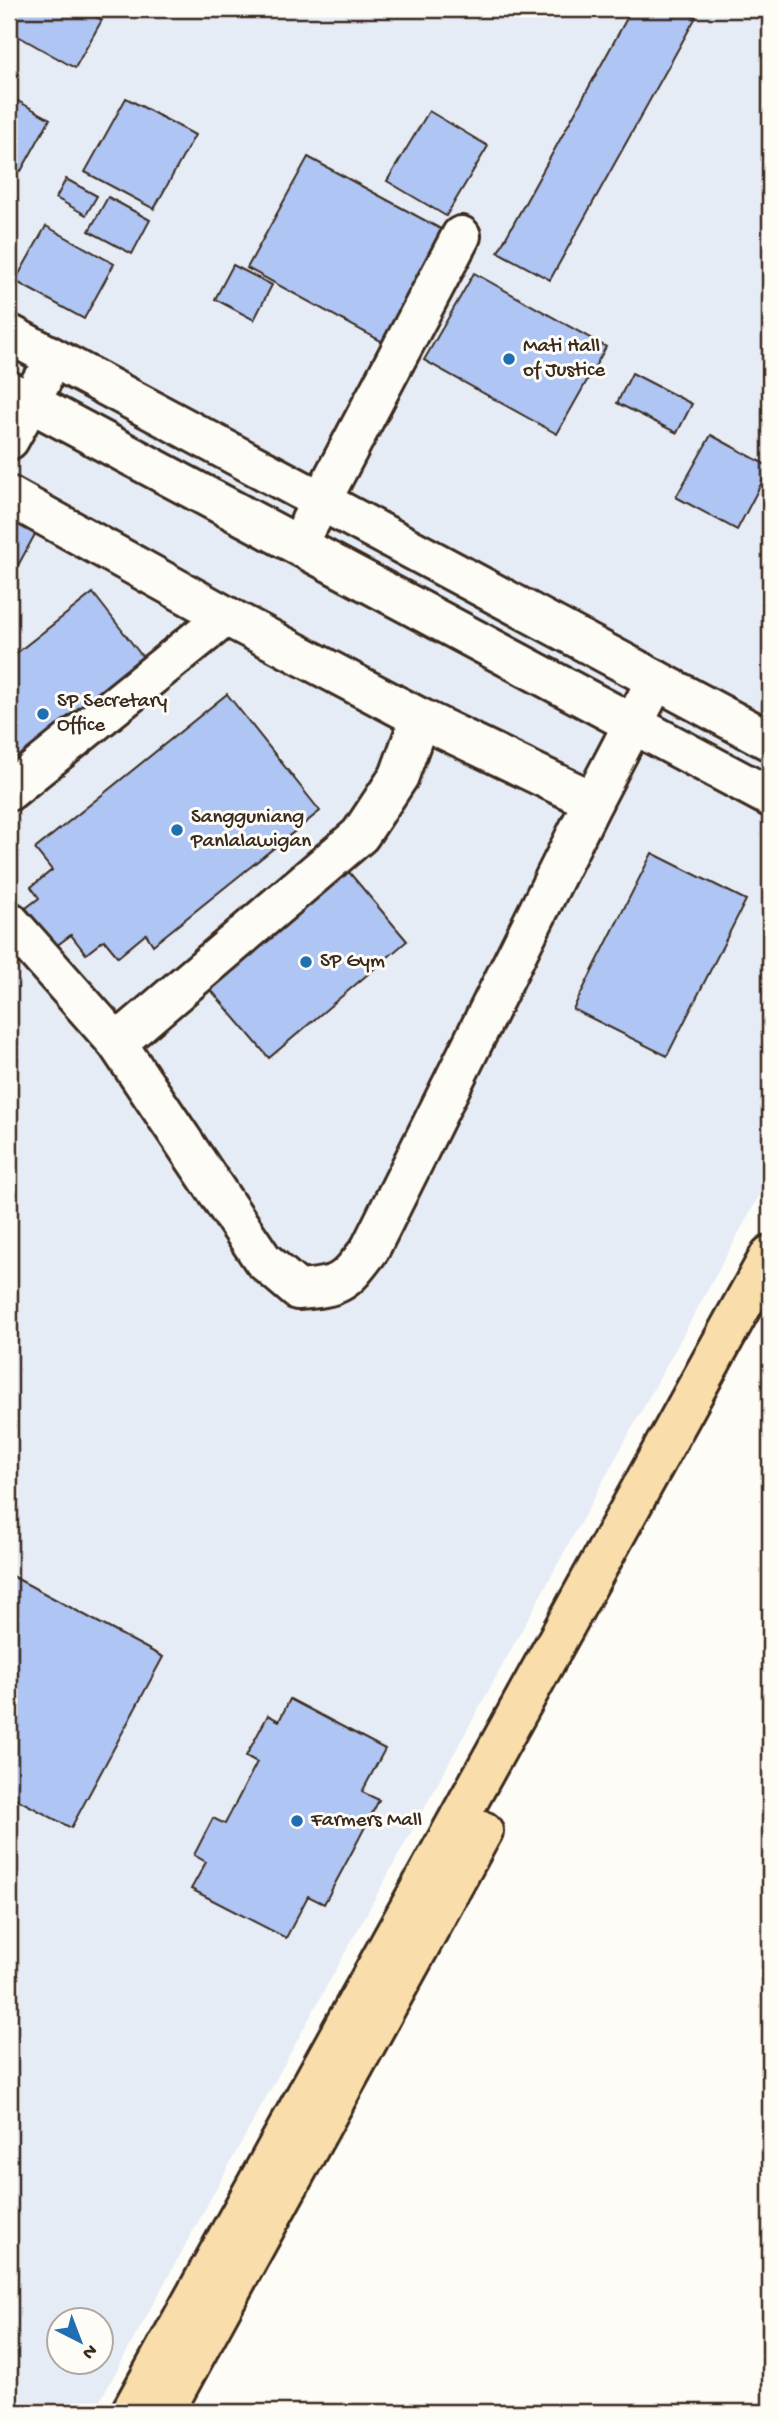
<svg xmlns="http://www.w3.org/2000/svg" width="779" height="2421" viewBox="0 0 779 2421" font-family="'Gochi Hand',sans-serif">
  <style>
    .built { fill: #e6ecf6; fill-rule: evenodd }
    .building { fill: #afc5f3; stroke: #3b2a1e; stroke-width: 2 }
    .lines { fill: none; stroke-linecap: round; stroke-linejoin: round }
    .minor-casing { stroke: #3b2a1e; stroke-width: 44 }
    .major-casing { stroke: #3b2a1e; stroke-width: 44 }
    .minor { stroke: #fdfcf7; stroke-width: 38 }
    .major { stroke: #f9deab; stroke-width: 38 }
    .poi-dot { fill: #1f6fb2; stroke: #fdfcf7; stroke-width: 2.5 }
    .labels { text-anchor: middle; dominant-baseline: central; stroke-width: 6; stroke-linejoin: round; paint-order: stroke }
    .poi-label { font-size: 21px; fill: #3b2a1e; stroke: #fdfcf7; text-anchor: start }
  </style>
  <rect width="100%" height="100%" fill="#fdfcf7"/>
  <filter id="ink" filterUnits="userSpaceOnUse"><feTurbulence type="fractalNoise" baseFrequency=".0143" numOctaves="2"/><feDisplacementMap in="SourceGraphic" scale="14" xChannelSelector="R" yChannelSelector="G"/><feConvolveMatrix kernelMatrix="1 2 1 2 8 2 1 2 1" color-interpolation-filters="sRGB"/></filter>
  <g filter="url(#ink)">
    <path class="built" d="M9,9L770,10V1176L94,2412H9ZM60,2320H102V2362H60Z"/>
    <g class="building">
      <polygon points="9,9 81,9 102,20 75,68 9,31"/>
      <polygon points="632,9 681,9 696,17 550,280 498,252"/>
      <polygon points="9,96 50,119 21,171 9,164"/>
      <polygon points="126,98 195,135 154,209 85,172"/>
      <polygon points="429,111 488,146 446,216 387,181"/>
      <polygon points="308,157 450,234 388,345 247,268"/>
      <polygon points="66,179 97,196 86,215 56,198"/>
      <polygon points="108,197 150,220 132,254 89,231"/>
      <polygon points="46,226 114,264 84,319 15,281"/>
      <polygon points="233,265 272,285 254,320 215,299"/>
      <polygon points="474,273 606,347 557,434 424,360"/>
      <polygon points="632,373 692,404 677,433 617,403"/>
      <polygon points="711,435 770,467 737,530 676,497"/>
      <polygon points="9,510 39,527 9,582"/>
      <polygon points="93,593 145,660 9,768 9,659"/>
      <polygon points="227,694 320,811 153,945 146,934 118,957 104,940 86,954 71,935 56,946 26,908 39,898 31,887 52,870 35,849"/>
      <polygon points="652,853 746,900 667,1056 573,1009"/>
      <polygon points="343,865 407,941 269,1058 205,983"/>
      <polygon points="12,1576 163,1657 71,1828 9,1795 9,1582"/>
      <polygon points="290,1699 385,1749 362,1792 379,1800 352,1852 324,1904 308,1896 286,1938 191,1889 206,1862 194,1855 213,1818 225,1824 257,1762 246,1756 268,1715 279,1721"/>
    </g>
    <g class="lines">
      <g class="minor-casing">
        <g id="minor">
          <polyline points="9,334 770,741"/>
          <polyline points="9,391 770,797"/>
          <polyline points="9,440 41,382"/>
          <polyline points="9,496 226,616 420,718 593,801"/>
          <polyline points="310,522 461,236"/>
          <polyline points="9,791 226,616"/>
          <path d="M9,921L117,1043L263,1260L298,1290C342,1287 344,1283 370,1249L593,801L656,680"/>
          <polyline points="117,1043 360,835 399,776 420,718"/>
        </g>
      </g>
      <g class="major-casing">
        <g id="major">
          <polyline points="131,2412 770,1255"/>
          <polyline points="164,2412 483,1831"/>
        </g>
      </g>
      <use href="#minor" class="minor"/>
      <use href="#major" class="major"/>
    </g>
  </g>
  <g class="poi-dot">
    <circle cx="509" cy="359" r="7"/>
    <circle cx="43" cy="714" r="7"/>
    <circle cx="177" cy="830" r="7"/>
    <circle cx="306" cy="962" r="7"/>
    <circle cx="297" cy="1821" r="7"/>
  </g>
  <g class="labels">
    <g class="poi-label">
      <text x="523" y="347">Mati Hall<tspan x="523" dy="24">of Justice</tspan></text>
      <text x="57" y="702">SP Secretary<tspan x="57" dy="24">Office</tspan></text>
      <text x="191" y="818">Sangguniang<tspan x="191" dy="24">Panlalawigan</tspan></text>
      <text x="320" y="962">SP Gym</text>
      <text x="311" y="1821">Farmers Mall</text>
    </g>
  </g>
  <rect width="779" height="2421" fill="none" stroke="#fdfcf7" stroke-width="35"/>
  <rect x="18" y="18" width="744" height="2386" fill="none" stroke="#3b2a1e" stroke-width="2.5" filter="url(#ink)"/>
  <g transform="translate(80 2341) rotate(138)"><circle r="33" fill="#fdfcf7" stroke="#afa8a0" stroke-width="2"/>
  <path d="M0-5L12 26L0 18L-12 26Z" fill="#1f6fb2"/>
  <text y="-10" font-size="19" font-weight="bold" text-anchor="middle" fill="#3b2a1e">N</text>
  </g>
</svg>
